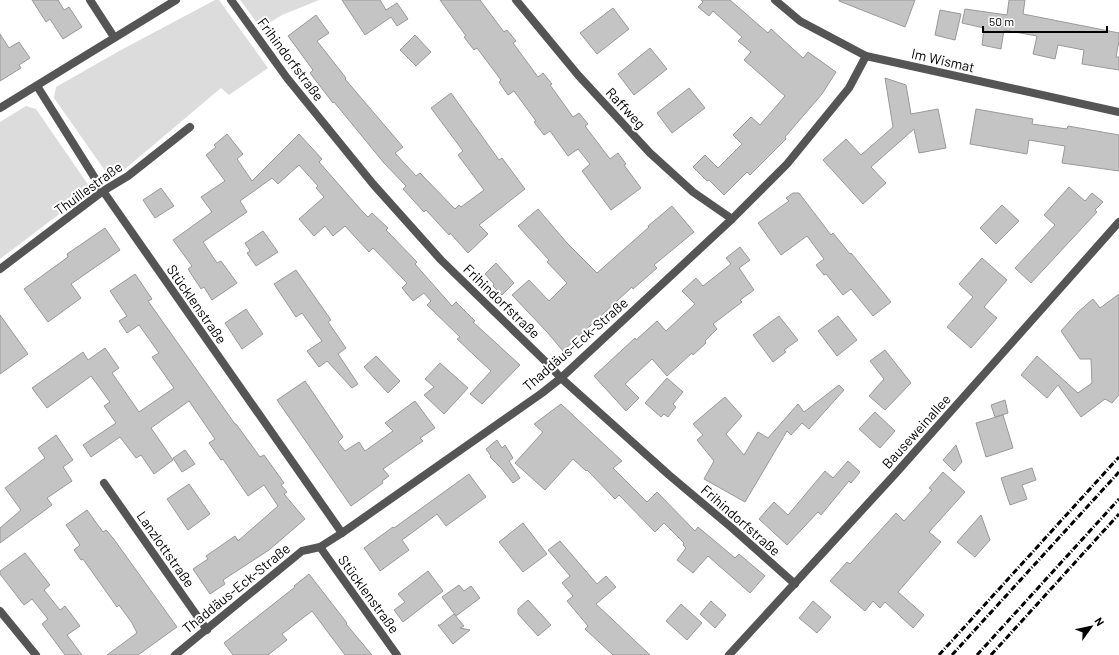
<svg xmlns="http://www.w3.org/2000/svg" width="1119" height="655" viewBox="0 0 1119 655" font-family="Barlow,sans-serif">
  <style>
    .green { fill: #dcdcdc }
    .building { fill: #c4c4c4; stroke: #999 }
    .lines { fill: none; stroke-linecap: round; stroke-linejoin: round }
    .minor { stroke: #555; stroke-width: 8 }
    .rail { stroke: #000; stroke-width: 3; stroke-dasharray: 6 2 1 2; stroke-linecap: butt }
    .labels { text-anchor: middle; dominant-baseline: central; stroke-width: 4; stroke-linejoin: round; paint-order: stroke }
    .street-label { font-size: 14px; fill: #000; stroke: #fff }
  </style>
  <rect width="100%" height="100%" fill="#fff"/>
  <g class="green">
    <polygon points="215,0 219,0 268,68 229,95 221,88 119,174 108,175 54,98 56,87 121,50"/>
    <polygon points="240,0 319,0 282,15 261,28"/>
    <polygon points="26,106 36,109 89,186 87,193 0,259 0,122"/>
  </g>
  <g class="building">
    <polygon points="32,0 58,0 64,10 69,7 82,27 63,39 50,19 46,22"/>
    <polygon points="342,0 380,0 386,10 397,3 408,19 397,26 391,17 365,35"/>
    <polygon points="440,0 480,0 504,32 507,30 516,41 513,43 538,77 543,73 552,84 550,85 573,117 579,113 588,124 585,126 610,159 618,153 626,164 624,165 641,188 611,210 582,171 590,164 578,149 568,156 550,131 544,135 534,122 536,121 514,91 508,95 499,82 501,80 477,48 474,50 464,37 466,36"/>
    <polygon points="701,0 730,0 768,33 771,29 803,58 808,52 836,72 822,94 785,137 786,139 750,175 747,172 724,195 709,180 707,181 693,167 705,155 718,168 742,144 733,135 751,117 760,125 785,96 744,60 751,52 738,41 742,37 713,11 709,16 698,7 703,2"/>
    <polygon points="839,0 915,0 905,27 839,1"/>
    <polygon points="1009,0 1025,0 1023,14 1119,33 1119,41 1116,57 1119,57 1119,70 1082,64 1084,50 1058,45 1055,59 1033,54 1037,36 1004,30 1001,49 982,45 984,28 962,23 965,9 1007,15"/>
    <polygon points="613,8 629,29 597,54 580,33"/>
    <polygon points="940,10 961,14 955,40 935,35"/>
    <polygon points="316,15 329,33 317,41 346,78 345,79 403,147 395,153 416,176 420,173 455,209 459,205 461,207 484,190 458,155 463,151 431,108 451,93 499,160 502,158 525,189 479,225 488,234 468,253 450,233 449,235 426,210 424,212 403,189 406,186 384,163 334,102 333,103 310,73 313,70 288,36"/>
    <polygon points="0,34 9,48 19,42 30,58 19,65 21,68 0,81"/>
    <polygon points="415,35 431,52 416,66 400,50"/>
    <polygon points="650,48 667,69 634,95 618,74"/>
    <polygon points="885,78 906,85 911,114 938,109 946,148 919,153 914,129 871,167 886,183 863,204 823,160 846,139 861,155 893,127"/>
    <polygon points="689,88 705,108 672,133 657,113"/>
    <polygon points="976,109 1033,119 1032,124 1067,129 1068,126 1119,135 1119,171 1062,163 1065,146 1029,140 1027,154 970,144"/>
    <polygon points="227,134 243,154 237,159 252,181 299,134 322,159 319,162 362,211 368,217 372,213 388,228 386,230 417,262 415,264 452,306 456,302 475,321 473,322 520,365 482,404 470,394 491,371 457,339 460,337 427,305 431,301 424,293 413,301 402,288 407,283 373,248 369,252 345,226 333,236 325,226 314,236 299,219 324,197 316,188 318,186 299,165 278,184 272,178 240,201 247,212 203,242 217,263 221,261 237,283 212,300 204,287 201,289 188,269 192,266 173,240 212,212 201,197 225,181 206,155 216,147 214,145"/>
    <polygon points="1069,187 1085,201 1092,193 1103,202 1095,210 1097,212 1031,283 1015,268 1055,225 1044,215"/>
    <polygon points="161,188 174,206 155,218 143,200"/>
    <polygon points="793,193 799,193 831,235 833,233 850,254 851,253 891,302 873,316 851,289 843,295 826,274 824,275 816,265 824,259 807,236 781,255 758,223 789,201 786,198"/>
    <polygon points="1002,205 1019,221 996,244 980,228"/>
    <polygon points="672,206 694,232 654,265 657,268 633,289 632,287 563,351 547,332 512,295 529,280 549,301 567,283 547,262 549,260 518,226 538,209 567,243 597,273 649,227 648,226"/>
    <polygon points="105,228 120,250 71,284 81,298 48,322 24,289 68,257 67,254"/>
    <polygon points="263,231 278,252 256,266 247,253 250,251 245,243"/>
    <polygon points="740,247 750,260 739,268 754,290 740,300 742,302 713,324 717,329 705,341 706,343 693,355 692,353 667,376 652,359 625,384 639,398 626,411 594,376 635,338 636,340 657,321 666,331 695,304 682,291 696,278 703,286 731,264 726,258"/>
    <polygon points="982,258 1007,280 984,307 997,318 971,348 947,327 973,297 959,284"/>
    <polygon points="496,263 514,283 502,295 493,286 494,284 485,274"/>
    <polygon points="296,270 331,320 328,322 346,348 338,354 358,384 352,388 327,361 319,367 307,351 322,341 302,313 296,317 274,284"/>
    <polygon points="135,274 152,299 148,301 235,424 236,424 260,457 264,455 284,483 281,485 287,492 284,494 305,519 269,550 223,580 225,584 210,594 193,569 208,559 206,556 235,536 238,541 278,506 264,485 248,496 223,459 221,460 209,443 215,439 189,401 151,428 173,460 154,474 141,455 136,458 120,437 91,457 83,445 116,423 104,406 110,402 91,376 47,408 32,388 83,352 88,360 105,348 119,368 112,373 139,412 174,388 152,357 159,353 139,325 127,333 119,321 127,316 110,291"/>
    <polygon points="1119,294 1119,395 1112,403 1105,399 1081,417 1058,385 1047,398 1021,375 1037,356 1078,393 1092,383 1091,359 1080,359 1061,331 1078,312 1093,299 1100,308"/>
    <polygon points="246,309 263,334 242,349 225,323"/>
    <polygon points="0,315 28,354 0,374"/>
    <polygon points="779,316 798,340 784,350 786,352 773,362 753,335"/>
    <polygon points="838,316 857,340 837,356 818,331"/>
    <polygon points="885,350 911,383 885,410 869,396 884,379 870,361"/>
    <polygon points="376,356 400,381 388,393 364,367"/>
    <polygon points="440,363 468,388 444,414 424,395 434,387 425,379"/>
    <polygon points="667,378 683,392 673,404 676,407 668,417 664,414 661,417 645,403"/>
    <polygon points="305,381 343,437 338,442 345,451 359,442 365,451 393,431 385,423 415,401 435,428 420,438 423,441 383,469 389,476 382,481 383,483 351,506 277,400"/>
    <polygon points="839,385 844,390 809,429 802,423 791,435 787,431 745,502 704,479 714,461 697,440 703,435 693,424 725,397 742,416 726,434 744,455 758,432 768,438 798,404 804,412"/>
    <polygon points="1005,400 1008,413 995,417 991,405"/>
    <polygon points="561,404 622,461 613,468 647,502 657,492 695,531 698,527 735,558 739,554 765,576 750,593 708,556 693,573 677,560 686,548 683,545 684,543 664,523 655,532 619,495 615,499 587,470 586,471 573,459 545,490 515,463 543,432 534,424"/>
    <polygon points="875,412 895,431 880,448 859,429"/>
    <polygon points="1003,415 1013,448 986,457 976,423"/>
    <polygon points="56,435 73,460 63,467 72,481 47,498 52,505 0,543 0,528 21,510 5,488 45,458 38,448"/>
    <polygon points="497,440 502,448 505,445 513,458 509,461 520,478 513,483 501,468 490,457 491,456 486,449"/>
    <polygon points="956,445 962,462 954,471 943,460"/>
    <polygon points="185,450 195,464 182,472 173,458"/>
    <polygon points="848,461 860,472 851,483 849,481 821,515 818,512 787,545 759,519 774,502 788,515 825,471 833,478"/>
    <polygon points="1032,468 1036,480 1022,485 1027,499 1010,505 1001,478"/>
    <polygon points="943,472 965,492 929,532 941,542 898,592 924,615 913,628 885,602 880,608 873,601 865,611 830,581 847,562 850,564 896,513 904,521 932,490 929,488"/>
    <polygon points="469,474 486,497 446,526 437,514 425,523 402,540 409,550 380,571 364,548 393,527 394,528"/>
    <polygon points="189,484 210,514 188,530 167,499"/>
    <polygon points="87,510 103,532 106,530 113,538 177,627 138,655 107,655 137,633 132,623 119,605 117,607 83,559 81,560 74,550 80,545 66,525"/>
    <polygon points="981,515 990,540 975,557 957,542"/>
    <polygon points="523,523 547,554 523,572 499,542"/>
    <polygon points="560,541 597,584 606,576 616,587 596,604 650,655 613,655 585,629 588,626 567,601 573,596 562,583 570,576 548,550"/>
    <polygon points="25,553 50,585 44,590 60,610 65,606 80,626 67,635 82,655 65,655 42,624 48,619 32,599 24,605 0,574 0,571"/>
    <polygon points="428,571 443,591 403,622 394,610 405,602 398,594"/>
    <polygon points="309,574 347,623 346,624 372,655 345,655 312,611 282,634 287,640 268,655 233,655 224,643 295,587 294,586"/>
    <polygon points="459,585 464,591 471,586 480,598 456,616 442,597"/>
    <polygon points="528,600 551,625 538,636 518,614 518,609"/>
    <polygon points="711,601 726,615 715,628 700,614"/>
    <polygon points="813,601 831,617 817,633 799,618"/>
    <polygon points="681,604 702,623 687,640 666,621"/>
    <polygon points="454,614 464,626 460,628 470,630 453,644 438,625 440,625"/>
  </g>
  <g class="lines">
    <g class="minor">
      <polyline points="90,0 114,37"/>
      <polyline points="231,0 287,78 373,184 441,260 547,363 561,378 669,475 732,528 795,584"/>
      <polyline points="516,0 578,75 650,153 693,192 732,219"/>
      <polyline points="775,0 800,21 866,56 1119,112"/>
      <polyline points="37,86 103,191 342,533"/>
      <polyline points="0,108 176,0"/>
      <polyline points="0,269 103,191 128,176 190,127"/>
      <polyline points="104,483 207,630"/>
      <polyline points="320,547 397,655"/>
      <polyline points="0,611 36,655"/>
      <polyline points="175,655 302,551 320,547 342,533 542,393 561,378 732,219 787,164 849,88 866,56"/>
      <polyline points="729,655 896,473 1119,222"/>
    </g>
    <g class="rail">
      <polyline points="939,655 1119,457"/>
      <polyline points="952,655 1119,472"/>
      <polyline points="977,655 1119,499"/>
      <polyline points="991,655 1119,514"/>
    </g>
  </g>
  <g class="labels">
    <g class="street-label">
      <text transform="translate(291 59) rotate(53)">Frihindorfstraße</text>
      <text transform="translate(943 60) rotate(13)">Im Wismat</text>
      <text transform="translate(626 108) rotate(47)">Raffweg</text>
      <text transform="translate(88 188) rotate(-36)">Thuillestraße</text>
      <text transform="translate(502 301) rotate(44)">Frihindorfstraße</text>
      <text transform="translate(197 304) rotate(55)">Stücklenstraße</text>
      <text transform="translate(575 344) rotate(-41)">Thaddäus-Eck-Straße</text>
      <text transform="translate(916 431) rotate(-48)">Bauseweinallee</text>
      <text transform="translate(741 520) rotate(41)">Frihindorfstraße</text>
      <text transform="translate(166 549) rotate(55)">Lanzlottstraße</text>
      <text transform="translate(236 588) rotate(-39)">Thaddäus-Eck-Straße</text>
      <text transform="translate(369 594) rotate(54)">Stücklenstraße</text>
    </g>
  </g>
  <g transform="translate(1091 627) rotate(57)" stroke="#ffffff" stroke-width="3" paint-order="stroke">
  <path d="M0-3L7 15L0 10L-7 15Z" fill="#000000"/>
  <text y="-6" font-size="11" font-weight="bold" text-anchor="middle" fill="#000000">N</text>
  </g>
  <path d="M983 26v6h124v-6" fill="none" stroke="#000000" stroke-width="2"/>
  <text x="989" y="26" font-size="12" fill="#000000" stroke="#ffffff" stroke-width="3" paint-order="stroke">50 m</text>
</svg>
